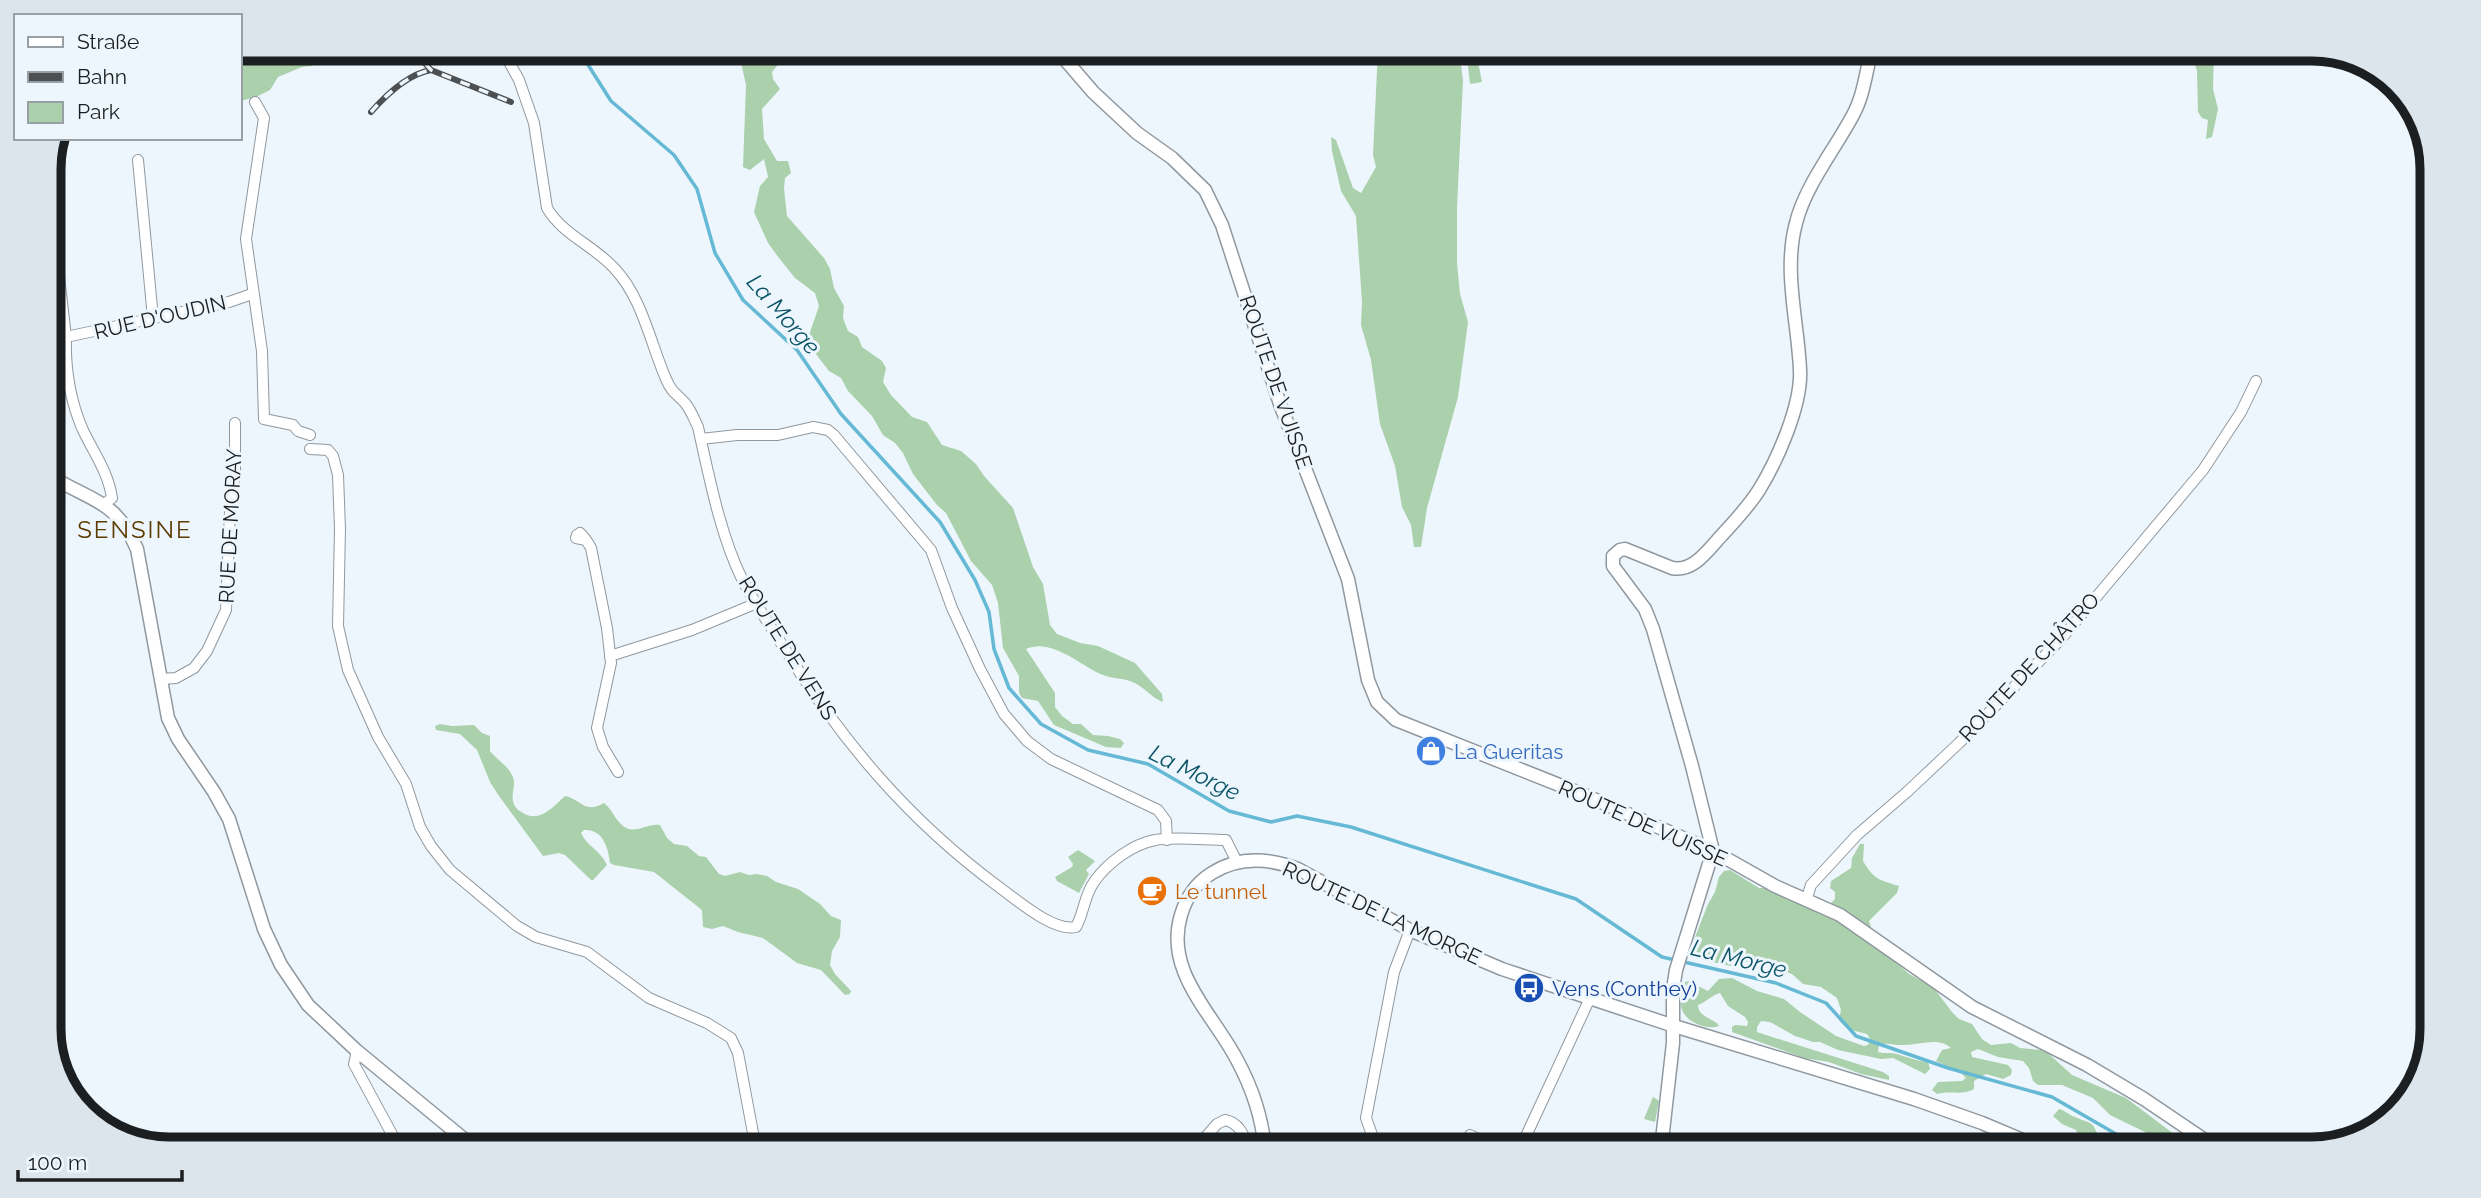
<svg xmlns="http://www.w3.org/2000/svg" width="2481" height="1198" viewBox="0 0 2481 1198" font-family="Raleway,sans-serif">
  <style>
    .green { fill: #aad1ab }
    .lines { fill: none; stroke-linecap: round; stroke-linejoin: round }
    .stream { stroke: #65b9d4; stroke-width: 3.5 }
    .minor-casing { stroke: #90989f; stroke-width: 12 }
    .tertiary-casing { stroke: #90989f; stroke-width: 15 }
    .minor { stroke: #fff; stroke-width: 10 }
    .tertiary { stroke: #fff; stroke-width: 12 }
    .rail-casing { stroke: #4c5053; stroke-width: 6 }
    .rail { stroke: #edf6fd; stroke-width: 3.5; stroke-dasharray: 10; stroke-linecap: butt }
    .labels { text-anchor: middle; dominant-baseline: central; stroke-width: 6; stroke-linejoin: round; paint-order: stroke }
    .street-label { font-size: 21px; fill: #1c1f21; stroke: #edf6fd }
    .shop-label { font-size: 21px; fill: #366cbe; stroke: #edf6fd; text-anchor: start }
    .food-label { font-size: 21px; fill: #c56008; stroke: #edf6fd; text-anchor: start }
    .transit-label { font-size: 21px; fill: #164399; stroke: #edf6fd; text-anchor: start }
    .water-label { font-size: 23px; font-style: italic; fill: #0b5467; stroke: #edf6fd }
    .quarter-label { font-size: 24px; letter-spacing: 2px; fill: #5d3b03; stroke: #edf6fd }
    .rim { fill: none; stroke: #1c1f21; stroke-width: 9 }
  </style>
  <rect width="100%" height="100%" fill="#edf6fd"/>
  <g class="green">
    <polygon points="264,49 331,49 312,66 302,67 278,77 270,90 256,97 240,101 240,62 254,57"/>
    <path d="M738,49H774L781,55L780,62L772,72L773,79L780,89L762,109L764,139L777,161H788L791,173L785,178L784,189L787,216L824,258L830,269L834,288L844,306L843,318L848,331L858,337L862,347L882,361L886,368L883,382L891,395L912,417L927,422L942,445L961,451L976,464L984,476L1013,508L1033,567L1043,584L1050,625L1057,634L1080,643L1098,646L1135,663L1162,694L1163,702C1152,698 1146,689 1135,683C1126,678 1113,679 1103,675C1081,666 1051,637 1026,649L1055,693V707L1062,716L1073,724H1081L1093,735L1108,736L1120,739L1124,743L1121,748L1106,747L1054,725L1038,701L1022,698L1019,693V676L1003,648L998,603L992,585L971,561L946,513L937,505L913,474L903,453L895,443L883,435L872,416L848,391L841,378L829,371L812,349L809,335L819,306L815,293L795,278L779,258L768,243L754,212L760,186L768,177L764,159L750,170L743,167L746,85Z"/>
    <polygon points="1378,49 1459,49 1463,81 1457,207 1457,263 1460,294 1468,322 1458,397 1427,508 1421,547 1414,547 1411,525 1402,507 1395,466 1380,424 1371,360 1361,325 1362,302 1356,216 1341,191 1332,151 1331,137 1336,140 1353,188 1361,193 1376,167 1373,155"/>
    <polygon points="1466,49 1481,49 1478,62 1482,82 1470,84"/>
    <polygon points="2167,49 2214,49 2213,89 2218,109 2212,137 2206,139 2208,120 2202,118 2198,112 2197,71 2195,64 2173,55"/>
    <path d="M440,724L452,726L474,725L482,733L490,736V751C497,760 507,765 512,775C517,784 511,792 513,801C514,807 518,810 523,813C540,823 553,807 565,796C580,798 584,815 604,803C612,809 614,818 622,825C633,836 647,823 660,825L667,838L674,844L687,846L699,856L706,857L719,874L725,876L740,872L749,875L757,874L767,876L776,882L798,889L820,904L831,916L841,920L840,937L832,951L830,965L835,974L851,991L850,994L845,995L821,970L797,963L763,938L738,932L723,926L712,929L703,927L702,910L654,872L614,865L610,863C608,847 603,829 584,830L581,833C587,846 600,850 607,865L593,880H591L565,855L559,853L543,856L499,796L490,782L477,750L460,734L436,730L435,726Z"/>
    <path d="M1860,844H1864L1863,861C1874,880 1880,880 1899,886L1897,893L1869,921L1877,946L1909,974L1933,987L1952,1012L1959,1019L1972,1024L1982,1039L1991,1045L2011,1043L2020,1048L2041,1050L2049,1054L2072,1075L2126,1098L2182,1140L2201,1149H2177L2165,1145L2153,1136L2110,1115L2093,1098L2062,1085H2038L2033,1081L2029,1068L2023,1061L1998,1057L1978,1049L1971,1052L1972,1057L2008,1065L2012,1070L2011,1075L2003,1079L1986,1074L1974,1081V1089C1961,1096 1952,1090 1937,1094L1932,1090L1938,1082L1962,1081L1966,1078L1960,1072L1936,1061L1942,1050L1951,1048C1937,1036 1918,1046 1901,1045C1893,1045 1887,1042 1879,1045L1878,1052C1885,1054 1890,1052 1897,1054C1907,1057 1916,1061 1928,1062L1930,1069L1925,1074L1893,1058L1881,1059L1838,1050L1820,1042H1813L1795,1036L1770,1022L1761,1021L1757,1027V1032L1763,1034L1883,1072L1889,1076V1080L1861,1074L1829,1062L1804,1058L1732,1032V1027L1735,1025L1747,1026L1748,1022L1745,1017L1728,1006L1720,993C1712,995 1706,1002 1698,1005C1698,1015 1709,1018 1717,1023L1719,1026C1706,1031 1683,1021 1681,1006C1680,999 1681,990 1684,983L1688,981L1708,991L1719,979L1732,978L1757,991L1784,999L1800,1012L1836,1036L1864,1046L1868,1045L1870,1039L1867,1034C1856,1031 1846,1030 1839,1020L1841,1010L1837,998L1821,987L1803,984L1792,974L1772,967L1763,959L1745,962L1740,968L1699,959L1693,957L1692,952L1694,940L1708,904L1715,892L1719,877L1724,871L1730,870L1759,888H1765L1782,895L1831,903L1835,899V892L1830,888L1831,881L1851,868L1852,858Z"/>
    <polygon points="1078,850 1095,861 1086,870 1089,874 1079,893 1057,881 1055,877 1072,867 1073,864 1068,857"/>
    <polygon points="1653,1097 1659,1101 1655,1122 1644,1119"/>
    <path d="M2059,1109C2066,1111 2069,1115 2075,1117C2096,1126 2090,1119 2101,1141L2119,1149H2098L2081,1141L2076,1130L2062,1124L2053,1116Z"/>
    <polygon points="1831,1136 1847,1142 1846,1149 1825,1149"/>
  </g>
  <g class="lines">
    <g class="stream">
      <polyline points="578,49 611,101 674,155 697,189 715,253 743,300 797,350 841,414 940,522 975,580 989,612 994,649 1009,688 1041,724 1088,750 1148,764 1229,811 1271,822 1297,816 1351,827 1576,899 1662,957 1776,983 1826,1003 1856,1036 1948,1068 2052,1097 2142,1149"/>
      <polyline points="240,51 245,49"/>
    </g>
    <g class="minor-casing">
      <g id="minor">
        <path d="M502,49L519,80L534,123L547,208C563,235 593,245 614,268C642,297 650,342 666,379C672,393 676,393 685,403C691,410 694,419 698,427C709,476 720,534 742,579C753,601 768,622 781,643C840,739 907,819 999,887C1017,900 1053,932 1076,927C1084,913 1084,896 1094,882C1107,863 1133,844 1155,840C1173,836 1206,840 1226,840L1237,862"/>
        <polyline points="255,102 264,118 246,239 262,351 264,419 293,425 298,431 310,435"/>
        <polyline points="138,160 153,318"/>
        <path d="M49,190L66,337C65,368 70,399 82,428C93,452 108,471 112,498L104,504"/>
        <polyline points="66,337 229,302 252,294"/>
        <polyline points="701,439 737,435 778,435 813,427 828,430 834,435 931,550 952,608 980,669 1004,714 1016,728 1027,741 1051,759 1158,810 1166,821 1167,840"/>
        <polyline points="310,449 328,450 333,456 338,475 340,529 338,626 348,670 378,737 406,784 420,827 431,846 450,870 517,926 536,937 587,952 649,998 707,1023 731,1038 738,1053 756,1149"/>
        <path d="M586,540L576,538L577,535L580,533C584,537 588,542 591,548L607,628L611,663L597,728L603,747L618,772"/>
        <polyline points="610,656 692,630 757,603"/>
        <polyline points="161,679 176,678 194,668 207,651 226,610 230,511 235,473 235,423"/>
        <polyline points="1806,901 1811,885 1857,835 1907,792 1959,743 2061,639 2203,470 2241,412 2256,381"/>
        <polyline points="357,1051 354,1064 400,1149"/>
        <polyline points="1470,1135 1498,1149"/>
        <polyline points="382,1149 393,1137"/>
        <path d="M1195,1149L1217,1124L1225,1120C1240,1123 1244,1136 1249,1149"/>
        <polyline points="1377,1149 1366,1118 1394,972 1410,930"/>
        <polyline points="1520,1149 1590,998"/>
      </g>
    </g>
    <g class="tertiary-casing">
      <g id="tertiary">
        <polyline points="1056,49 1093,92 1137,133 1172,158 1205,190 1222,225 1280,404 1348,579 1368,680 1377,702 1396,720 1587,796 1713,851 1775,886 1840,915 1972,1007 2087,1065 2144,1099 2218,1149"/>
        <path d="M49,475C91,502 115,498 137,549L168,718L178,739L214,792L229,819L264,929L281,965L308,1005L357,1051L476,1149"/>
        <path d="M1265,1149C1262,1117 1252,1087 1236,1058C1212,1013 1164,971 1181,915C1186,898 1196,883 1212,873C1239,856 1269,858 1298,869L1410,930L1502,969L1674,1026L1914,1099L1982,1123L2044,1149"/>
        <path d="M1661,1149L1673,1043V989L1676,970L1713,851L1692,766L1653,629L1645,609L1613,566V556L1620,550L1625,549L1672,568C1694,572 1708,550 1722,535C1735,521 1749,506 1759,490C1777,461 1802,405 1800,370C1798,322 1783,271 1796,223C1805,186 1835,149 1853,115C1864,95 1866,71 1872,49"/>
      </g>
    </g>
    <use href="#minor" class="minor"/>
    <use href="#tertiary" class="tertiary"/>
    <g class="rail-casing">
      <g id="rail">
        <polyline points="412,49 431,70 511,102"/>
        <path d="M371,112C386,95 408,74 431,70"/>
      </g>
    </g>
    <use href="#rail" class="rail"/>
  </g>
  <defs>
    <g id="shop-disc" transform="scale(1.575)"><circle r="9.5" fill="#3f7fe0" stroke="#edf6fd"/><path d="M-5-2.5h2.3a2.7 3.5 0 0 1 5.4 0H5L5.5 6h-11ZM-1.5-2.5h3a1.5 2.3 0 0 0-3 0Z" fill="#fff"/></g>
    <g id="cafe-disc" transform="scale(1.575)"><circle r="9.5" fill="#e8710a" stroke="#edf6fd"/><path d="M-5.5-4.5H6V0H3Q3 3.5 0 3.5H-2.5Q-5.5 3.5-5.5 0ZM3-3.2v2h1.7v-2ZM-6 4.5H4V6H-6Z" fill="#fff"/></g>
    <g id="bus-disc" transform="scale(1.575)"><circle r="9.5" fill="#1a4fb4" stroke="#edf6fd"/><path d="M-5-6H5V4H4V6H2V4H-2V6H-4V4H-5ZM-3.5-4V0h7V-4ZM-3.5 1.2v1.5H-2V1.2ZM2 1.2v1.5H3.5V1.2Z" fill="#fff"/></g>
  </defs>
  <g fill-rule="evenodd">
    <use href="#shop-disc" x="1431" y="751"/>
    <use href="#cafe-disc" x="1152" y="891"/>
    <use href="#bus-disc" x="1529" y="988"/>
  </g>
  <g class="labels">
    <g class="street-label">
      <text transform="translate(160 317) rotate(-13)">RUE D'OUDIN</text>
      <text transform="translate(1276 382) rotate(71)">ROUTE DE VUISSE</text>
      <text transform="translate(230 526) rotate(-87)">RUE DE MORAY</text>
      <text transform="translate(788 648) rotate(58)">ROUTE DE VENS</text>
      <text transform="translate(2029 667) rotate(-47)">ROUTE DE CHÂTRO</text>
      <text transform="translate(1643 823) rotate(24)">ROUTE DE VUISSE</text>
      <text transform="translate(1382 913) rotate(25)">ROUTE DE LA MORGE</text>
    </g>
    <g class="shop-label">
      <text x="1454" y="751">La Gueritas</text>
    </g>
    <g class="food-label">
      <text x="1175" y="891">Le tunnel</text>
    </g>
    <g class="transit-label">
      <text x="1552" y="988">Vens (Conthey)</text>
    </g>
    <g class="water-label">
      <text transform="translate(784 314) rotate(49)">La Morge</text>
      <text transform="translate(1195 772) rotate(26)">La Morge</text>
      <text transform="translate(1739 958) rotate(14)">La Morge</text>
    </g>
    <g class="quarter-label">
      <text x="135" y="529">SENSINE</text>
    </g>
  </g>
  <path d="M0 0H2481V1198H0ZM169 61H2312A108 108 0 0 1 2420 169V1029A108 108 0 0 1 2312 1137H169A108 108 0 0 1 61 1029V169A108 108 0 0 1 169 61Z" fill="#dce5eb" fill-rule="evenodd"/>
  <path class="rim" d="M169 61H2312A108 108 0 0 1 2420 169V1029A108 108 0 0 1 2312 1137H169A108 108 0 0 1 61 1029V169A108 108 0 0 1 169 61Z"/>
  <rect x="14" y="14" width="228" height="126" fill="#edf6fd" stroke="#99a0a5" stroke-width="2"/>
  <rect x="28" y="37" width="35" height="10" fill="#ffffff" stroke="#99a0a5" stroke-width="2"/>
  <text x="77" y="49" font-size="21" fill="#1c1f21">Straße</text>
  <rect x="28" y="72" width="35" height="10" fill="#4c5053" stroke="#99a0a5" stroke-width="2"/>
  <text x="77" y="84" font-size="21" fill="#1c1f21">Bahn</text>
  <rect x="28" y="102" width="35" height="21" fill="#aad1ab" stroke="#99a0a5" stroke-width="2"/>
  <text x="77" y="119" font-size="21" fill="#1c1f21">Park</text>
  <path d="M18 1170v10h164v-10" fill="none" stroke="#1c1f21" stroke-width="3.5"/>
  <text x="28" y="1170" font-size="21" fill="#1c1f21" stroke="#edf6fd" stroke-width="5" paint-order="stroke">100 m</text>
</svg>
